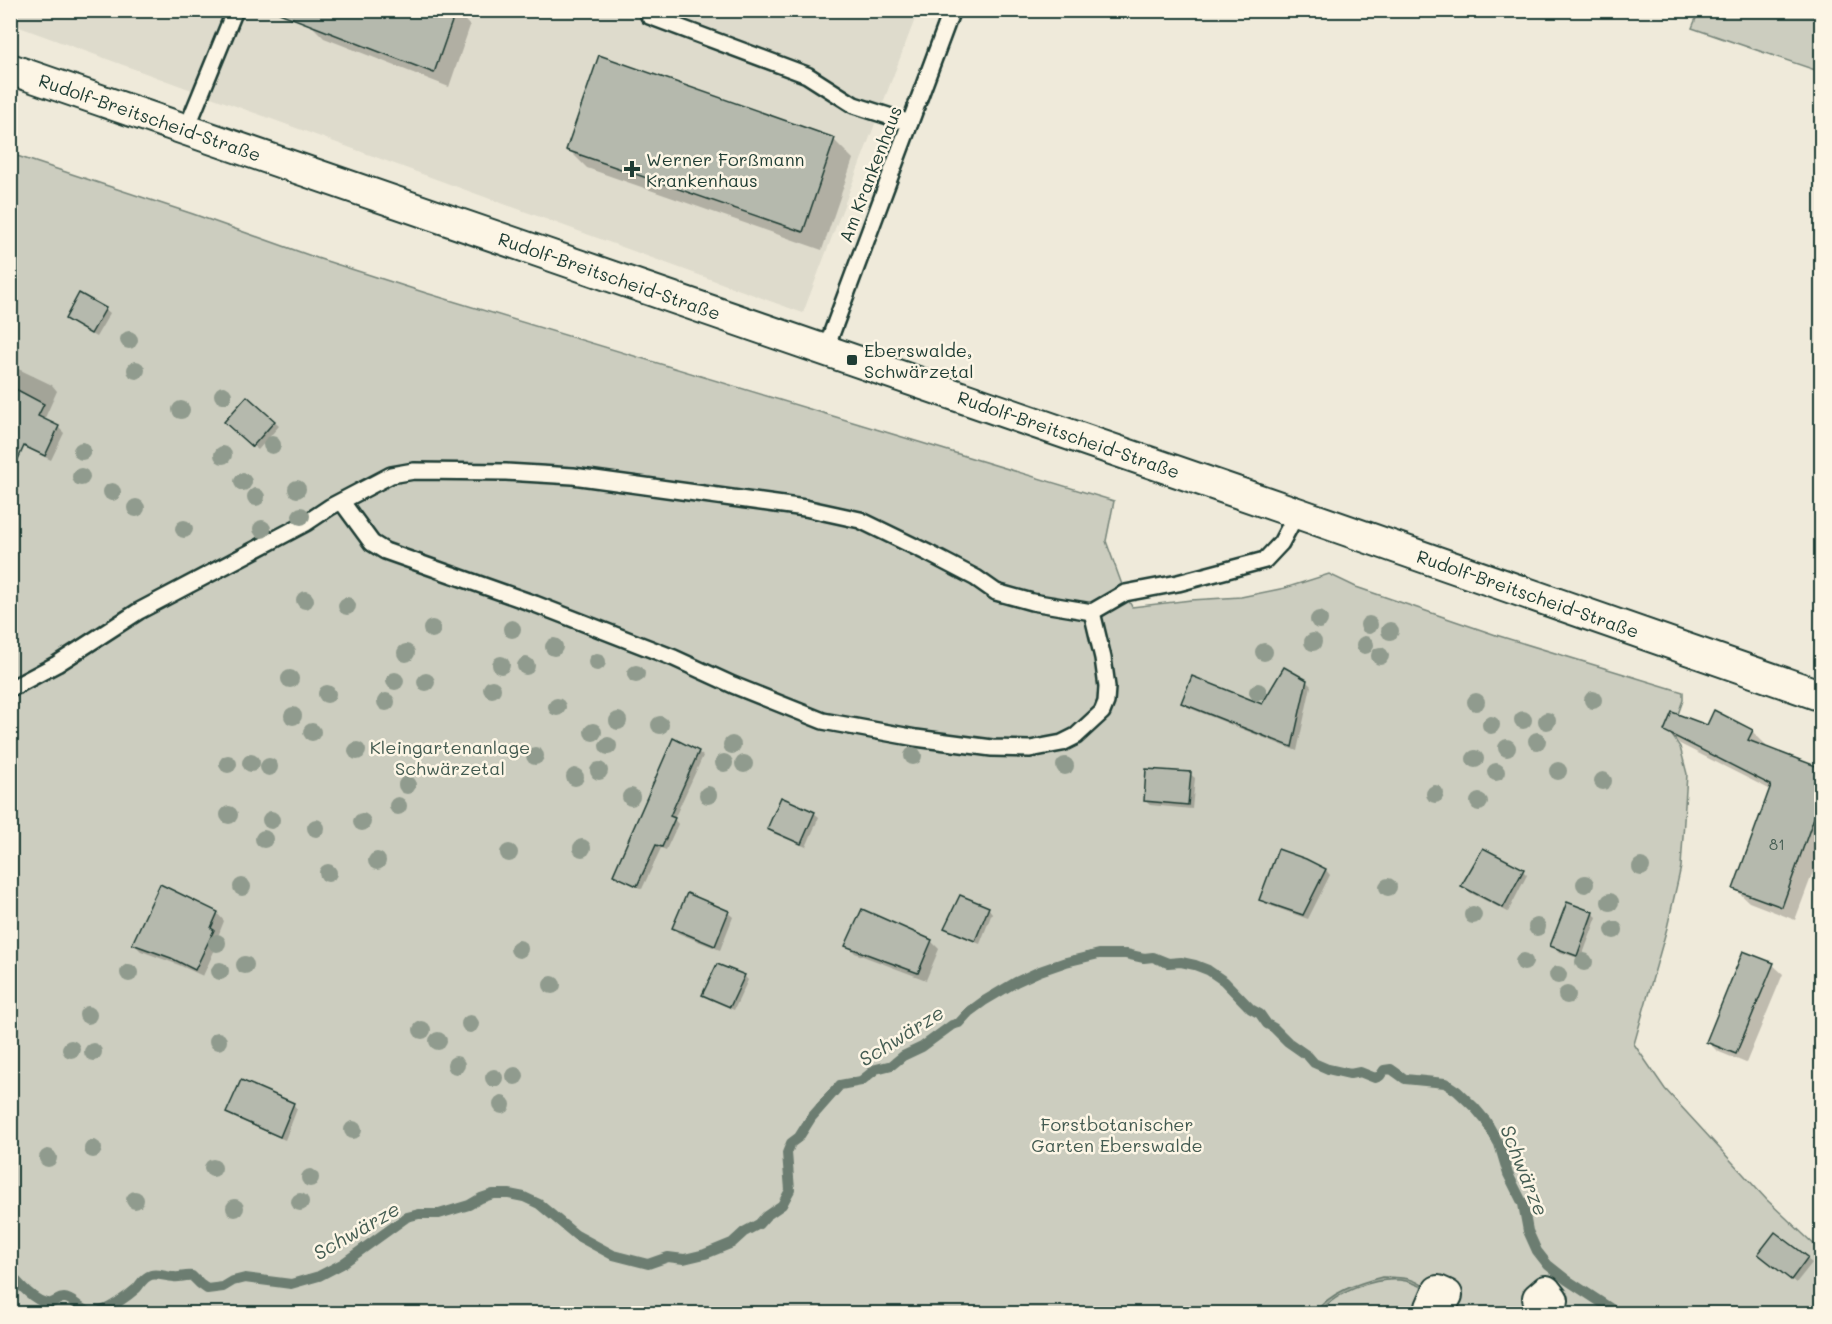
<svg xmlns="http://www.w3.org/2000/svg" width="1832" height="1324" viewBox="0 0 1832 1324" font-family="Mali,sans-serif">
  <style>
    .built { fill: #dedbcc }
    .green { fill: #cccdbf; stroke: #76857a; stroke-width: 1.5 }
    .water { fill: #9fa89a; stroke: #6c7d71; stroke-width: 1.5 }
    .shadow { fill: #0003 }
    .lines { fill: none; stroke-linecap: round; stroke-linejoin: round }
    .stream { stroke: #6c7d71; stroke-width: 10 }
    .building { fill: #b5b9ad; stroke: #1f3d34; stroke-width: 1.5 }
    .lane-casing { stroke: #1f3d34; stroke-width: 20 }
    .street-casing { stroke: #1f3d34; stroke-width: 34 }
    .lane { stroke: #fcf5e5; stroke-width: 15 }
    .street { stroke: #fcf5e5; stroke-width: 30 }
    .tree { fill: #909b8e }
    .poi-dot { fill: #1f3d34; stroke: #fcf5e5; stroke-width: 2 }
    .labels { text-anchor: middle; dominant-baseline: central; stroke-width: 5; stroke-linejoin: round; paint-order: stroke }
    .number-label { font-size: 15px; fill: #445c52 }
    .street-label { font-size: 18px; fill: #1f3d34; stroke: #fcf5e5 }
    .poi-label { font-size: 18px; fill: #1f3d34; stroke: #fcf5e5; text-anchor: start }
    .park-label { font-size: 18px; fill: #425a50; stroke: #fcf5e5 }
    .water-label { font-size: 20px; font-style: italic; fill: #455d53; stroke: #fcf5e5 }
  </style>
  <rect width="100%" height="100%" fill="#efeada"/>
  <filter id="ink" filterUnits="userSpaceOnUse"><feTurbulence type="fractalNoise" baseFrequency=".0167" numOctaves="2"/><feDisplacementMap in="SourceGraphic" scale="12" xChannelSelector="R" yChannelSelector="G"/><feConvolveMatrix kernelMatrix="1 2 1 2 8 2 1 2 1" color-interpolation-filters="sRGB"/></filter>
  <g filter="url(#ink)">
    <polygon class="built" points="10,11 918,11 803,313 11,24"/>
    <g class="green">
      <polygon points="1699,11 1821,11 1821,72 1692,28"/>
      <polygon points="11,154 193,214 317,258 426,293 1114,501 1106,541 1125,593 1132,607 1191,600 1241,597 1285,588 1329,574 1356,587 1496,635 1683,692 1683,700 1671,734 1680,747 1687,774 1681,867 1667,928 1634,1044 1665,1089 1767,1200 1822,1252 1821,1314 11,1314"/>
    </g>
    <path class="water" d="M1382,1277C1408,1277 1416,1278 1436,1295C1426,1289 1417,1283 1406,1281C1378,1275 1336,1292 1319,1313L1314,1314C1329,1292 1359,1283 1382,1277Z"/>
    <g class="shadow">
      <polygon points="456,11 470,26 449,87 324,38 310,24"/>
      <polygon points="834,140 853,159 822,250 587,168 568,149"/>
      <polygon points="105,309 110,313 96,337 71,323 67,318"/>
      <polygon points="10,365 52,385 57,391 44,420 58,427 64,433 51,460 10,440"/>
      <polygon points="247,398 279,426 258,450 231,426"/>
      <polygon points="1306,681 1311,686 1297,751 1187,707 1183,703 1263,706"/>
      <polygon points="1707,727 1752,731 1766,745 1764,748 1822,769 1822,848 1795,920 1749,902 1735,889 1771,790 1680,744 1666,731"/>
      <polygon points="698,752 703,756 674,819 678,824 666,850 661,848 642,889 620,879 615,875"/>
      <polygon points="1190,774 1195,778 1192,809 1150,805 1145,801"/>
      <polygon points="814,813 819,817 806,847 773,833 769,829"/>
      <polygon points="1306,861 1326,870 1330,875 1308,919 1266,904 1261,899"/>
      <polygon points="1523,871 1527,875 1508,912 1467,891 1463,886"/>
      <polygon points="688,895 728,913 733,917 720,950 678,933 674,928"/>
      <polygon points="988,908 992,913 980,944 951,932 946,927"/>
      <polygon points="217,913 224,921 218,936 220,938 203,976 179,965 141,951 134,944"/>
      <polygon points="1592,913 1597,917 1581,959 1557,951 1552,946"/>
      <polygon points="931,941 939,949 926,980 855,953 847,945"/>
      <polygon points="1744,952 1773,965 1783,974 1746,1063 1717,1051 1707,1041"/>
      <polygon points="744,976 748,980 734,1010 709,999 704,995"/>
      <polygon points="293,1104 297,1109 285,1140 233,1117 228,1113"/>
      <polygon points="1775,1234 1812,1263 1796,1283 1764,1258"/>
    </g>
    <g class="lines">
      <path class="stream" d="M10,1273C18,1283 37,1305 51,1303C56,1302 58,1298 64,1298C75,1298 82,1315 97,1312C109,1310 128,1296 137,1288C141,1283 144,1277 151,1275C158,1273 166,1277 174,1277C180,1278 185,1275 192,1276L200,1284L207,1289L223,1287L233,1281L245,1278L291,1284L319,1276L342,1264L407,1217L419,1214H439L469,1205L481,1198L493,1194H509L524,1197L539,1204L576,1235L613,1255L648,1264L668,1257L684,1259L705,1254L732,1243L744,1232L759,1224L766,1216L782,1205L790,1190L787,1153L791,1143L799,1137L811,1118L840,1085L861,1081L876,1069L892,1065L903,1056L922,1047L952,1025L959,1023L969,1012L984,1001L1016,982L1040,971L1066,962L1099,954H1126L1144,958L1153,957L1168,963L1181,962L1195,965L1208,970L1224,981L1251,1009L1260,1014L1267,1024L1274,1028L1288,1042L1308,1056L1314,1063L1328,1069L1350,1074L1360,1072L1375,1078L1380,1076L1384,1070L1391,1069L1405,1079L1445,1083L1457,1091L1475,1108L1486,1121L1499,1144L1508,1174L1523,1204L1528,1231L1537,1251L1548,1265L1567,1280L1619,1314"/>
    </g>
    <g class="building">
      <polygon points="279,10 456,10 434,73 279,13"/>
      <polygon points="599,55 835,138 803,232 566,150"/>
      <polygon points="79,293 106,308 91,334 65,319"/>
      <polygon points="10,386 44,404 38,416 59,426 45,456 24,446 10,477"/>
      <polygon points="247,396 275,421 252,447 224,422"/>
      <polygon points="1284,667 1307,680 1292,747 1181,703 1192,676 1262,704"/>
      <polygon points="1714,710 1753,730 1748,740 1821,768 1821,798 1782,907 1733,889 1771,785 1664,731 1672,712 1707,725"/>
      <polygon points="673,738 699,751 670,816 675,818 662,847 656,845 637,886 613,875"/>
      <polygon points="1146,769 1191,772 1188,805 1144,801"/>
      <polygon points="781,797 815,812 801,844 767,829"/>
      <polygon points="1483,848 1524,869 1503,908 1461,886"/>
      <polygon points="1278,849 1306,859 1326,869 1303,915 1259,900"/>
      <polygon points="160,884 218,912 211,928 214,930 195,970 171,958 132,944"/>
      <polygon points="687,893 729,911 715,946 672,928"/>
      <polygon points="960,895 989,907 975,941 944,928"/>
      <polygon points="1567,902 1593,912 1577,956 1550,946"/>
      <polygon points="862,909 932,940 918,973 845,946"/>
      <polygon points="1743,951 1774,963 1736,1054 1706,1042"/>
      <polygon points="717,964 745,975 730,1007 702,995"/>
      <polygon points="241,1080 294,1103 280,1137 226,1113"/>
      <polygon points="1775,1232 1808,1257 1791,1280 1758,1254"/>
    </g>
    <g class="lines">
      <g class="lane-casing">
        <g id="lane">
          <polyline points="649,16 807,75 854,105 910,123"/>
          <polyline points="186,130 235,10"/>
          <polyline points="825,351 952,10"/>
          <polyline points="342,502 372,543 385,551 535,604 674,658 733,685 823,721 916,738 992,748 1030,749 1062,743 1076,736 1102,712 1106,702 1107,687 1103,658 1092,612"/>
          <polyline points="10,689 57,664 139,611 306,523 330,507 391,475 414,471 506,472 573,476 805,508 860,520 928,553 976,578 996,592 1032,602 1092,612 1125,593 1178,583 1265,560 1281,543 1297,513"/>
        </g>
      </g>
      <g class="street-casing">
        <g id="street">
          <path id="s1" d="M10,69L1297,513L1822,696"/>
          <polygon points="1438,1291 1447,1295 1439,1310 1431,1307"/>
          <polygon points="1546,1291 1553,1300 1546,1307 1538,1298"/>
        </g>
      </g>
      <use href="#lane" class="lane"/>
      <use href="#street" class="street"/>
    </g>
    <g class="tree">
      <circle cx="129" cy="340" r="9"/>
      <circle cx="136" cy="370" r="9"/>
      <circle cx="223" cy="395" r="9"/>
      <circle cx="181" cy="410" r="9"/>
      <circle cx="272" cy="445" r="9"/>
      <circle cx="82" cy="451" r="9"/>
      <circle cx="223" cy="455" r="9"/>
      <circle cx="81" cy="477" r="9"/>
      <circle cx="243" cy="482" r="9"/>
      <circle cx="297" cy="489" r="9"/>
      <circle cx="112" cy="492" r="9"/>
      <circle cx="256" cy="497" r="9"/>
      <circle cx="136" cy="508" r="9"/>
      <circle cx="301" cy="516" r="9"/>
      <circle cx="184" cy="529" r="9"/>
      <circle cx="262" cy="529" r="9"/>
      <circle cx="305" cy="600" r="9"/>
      <circle cx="347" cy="606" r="9"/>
      <circle cx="1319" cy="620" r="9"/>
      <circle cx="1369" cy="625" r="9"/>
      <circle cx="432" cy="629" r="9"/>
      <circle cx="512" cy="629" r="9"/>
      <circle cx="1390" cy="631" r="9"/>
      <circle cx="1313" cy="642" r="9"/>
      <circle cx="1365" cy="645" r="9"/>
      <circle cx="554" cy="647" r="9"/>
      <circle cx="1264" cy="652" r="9"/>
      <circle cx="406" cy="653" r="9"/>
      <circle cx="1380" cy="656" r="9"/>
      <circle cx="597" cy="662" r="9"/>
      <circle cx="501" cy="665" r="9"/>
      <circle cx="526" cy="666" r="9"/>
      <circle cx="636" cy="674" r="9"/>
      <circle cx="290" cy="679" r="9"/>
      <circle cx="395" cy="681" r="9"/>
      <circle cx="426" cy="682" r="9"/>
      <circle cx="492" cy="689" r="9"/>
      <circle cx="1258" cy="692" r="9"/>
      <circle cx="327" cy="694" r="9"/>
      <circle cx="1593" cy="700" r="9"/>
      <circle cx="386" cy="702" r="9"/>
      <circle cx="1476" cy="702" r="9"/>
      <circle cx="557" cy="707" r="9"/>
      <circle cx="293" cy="716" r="9"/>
      <circle cx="1523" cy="720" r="9"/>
      <circle cx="618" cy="721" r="9"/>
      <circle cx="1547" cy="721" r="9"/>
      <circle cx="660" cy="725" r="9"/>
      <circle cx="1491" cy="725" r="9"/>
      <circle cx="312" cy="732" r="9"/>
      <circle cx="593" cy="732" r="9"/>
      <circle cx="1537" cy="741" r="9"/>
      <circle cx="732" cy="745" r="9"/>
      <circle cx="608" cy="746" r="9"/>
      <circle cx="1507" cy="748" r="9"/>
      <circle cx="357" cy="751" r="9"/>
      <circle cx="513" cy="751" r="9"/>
      <circle cx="535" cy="756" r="9"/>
      <circle cx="913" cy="756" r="9"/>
      <circle cx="1475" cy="759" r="9"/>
      <circle cx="251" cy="763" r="9"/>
      <circle cx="724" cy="763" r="9"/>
      <circle cx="228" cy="764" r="9"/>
      <circle cx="744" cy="764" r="9"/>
      <circle cx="1065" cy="766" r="9"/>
      <circle cx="269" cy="767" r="9"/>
      <circle cx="599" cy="771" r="9"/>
      <circle cx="1558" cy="771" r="9"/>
      <circle cx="1496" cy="772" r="9"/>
      <circle cx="575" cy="777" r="9"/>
      <circle cx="1603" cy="781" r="9"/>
      <circle cx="407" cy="785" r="9"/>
      <circle cx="1435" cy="794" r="9"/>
      <circle cx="708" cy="795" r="9"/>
      <circle cx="631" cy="797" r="9"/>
      <circle cx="1479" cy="802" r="9"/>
      <circle cx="398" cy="806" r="9"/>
      <circle cx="229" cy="815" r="9"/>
      <circle cx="271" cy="820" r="9"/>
      <circle cx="362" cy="822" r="9"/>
      <circle cx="316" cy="828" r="9"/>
      <circle cx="264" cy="839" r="9"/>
      <circle cx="582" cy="848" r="9"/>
      <circle cx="509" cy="853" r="9"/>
      <circle cx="377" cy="861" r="9"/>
      <circle cx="1641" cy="867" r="9"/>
      <circle cx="328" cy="873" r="9"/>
      <circle cx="1585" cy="884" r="9"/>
      <circle cx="242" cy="887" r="9"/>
      <circle cx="1388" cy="887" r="9"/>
      <circle cx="1610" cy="902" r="9"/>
      <circle cx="1473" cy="915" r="9"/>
      <circle cx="1537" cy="927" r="9"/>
      <circle cx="1614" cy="930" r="9"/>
      <circle cx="217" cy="943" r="9"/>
      <circle cx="519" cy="949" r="9"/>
      <circle cx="1524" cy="962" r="9"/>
      <circle cx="1584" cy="962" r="9"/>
      <circle cx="245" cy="965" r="9"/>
      <circle cx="220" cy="971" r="9"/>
      <circle cx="129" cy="973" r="9"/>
      <circle cx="1558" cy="975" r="9"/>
      <circle cx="552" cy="985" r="9"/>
      <circle cx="1567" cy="995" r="9"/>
      <circle cx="88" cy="1015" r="9"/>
      <circle cx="470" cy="1024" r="9"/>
      <circle cx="422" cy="1030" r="9"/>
      <circle cx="218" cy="1041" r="9"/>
      <circle cx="438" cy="1041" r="9"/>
      <circle cx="71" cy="1049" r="9"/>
      <circle cx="93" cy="1052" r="9"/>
      <circle cx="456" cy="1065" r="9"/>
      <circle cx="515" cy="1076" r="9"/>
      <circle cx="494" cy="1078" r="9"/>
      <circle cx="502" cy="1105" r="9"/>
      <circle cx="353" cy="1130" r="9"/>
      <circle cx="93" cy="1149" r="9"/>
      <circle cx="48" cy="1158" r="9"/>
      <circle cx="213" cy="1168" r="9"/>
      <circle cx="310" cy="1178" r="9"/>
      <circle cx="135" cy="1200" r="9"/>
      <circle cx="300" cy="1202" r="9"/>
      <circle cx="235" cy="1208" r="9"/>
    </g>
  </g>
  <g class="poi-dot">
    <path d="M629 160h6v6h6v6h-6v6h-6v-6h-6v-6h6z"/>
    <rect x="846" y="354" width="12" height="12" rx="3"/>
  </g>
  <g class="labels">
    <g class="number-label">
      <text x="1777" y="844">81</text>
    </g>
    <g class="street-label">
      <text stroke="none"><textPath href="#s1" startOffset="148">Rudolf-Breitscheid-Straße</textPath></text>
      <text transform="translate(870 174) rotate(-69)">Am Krankenhaus</text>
      <text stroke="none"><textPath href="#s1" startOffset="634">Rudolf-Breitscheid-Straße</textPath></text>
      <text stroke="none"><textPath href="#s1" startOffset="1120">Rudolf-Breitscheid-Straße</textPath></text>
      <text stroke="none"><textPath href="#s1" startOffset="1606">Rudolf-Breitscheid-Straße</textPath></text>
    </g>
    <g class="poi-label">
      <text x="646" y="159">Werner Forßmann<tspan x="646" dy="21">Krankenhaus</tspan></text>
      <text x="864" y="350">Eberswalde,<tspan x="864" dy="21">Schwärzetal</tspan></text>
    </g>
    <g class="park-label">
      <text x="450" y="747">Kleingartenanlage<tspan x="450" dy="21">Schwärzetal</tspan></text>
      <text x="1117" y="1124">Forstbotanischer<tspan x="1117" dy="21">Garten Eberswalde</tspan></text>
    </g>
    <g class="water-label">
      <text transform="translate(901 1035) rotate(-32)">Schwärze</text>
      <text transform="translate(1525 1170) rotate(68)">Schwärze</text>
      <text transform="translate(356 1230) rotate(-30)">Schwärze</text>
    </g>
  </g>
  <rect width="1832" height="1324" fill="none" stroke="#fcf5e5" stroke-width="36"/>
  <rect x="18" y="18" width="1796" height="1288" fill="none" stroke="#1f3d34" stroke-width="2" filter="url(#ink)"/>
</svg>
